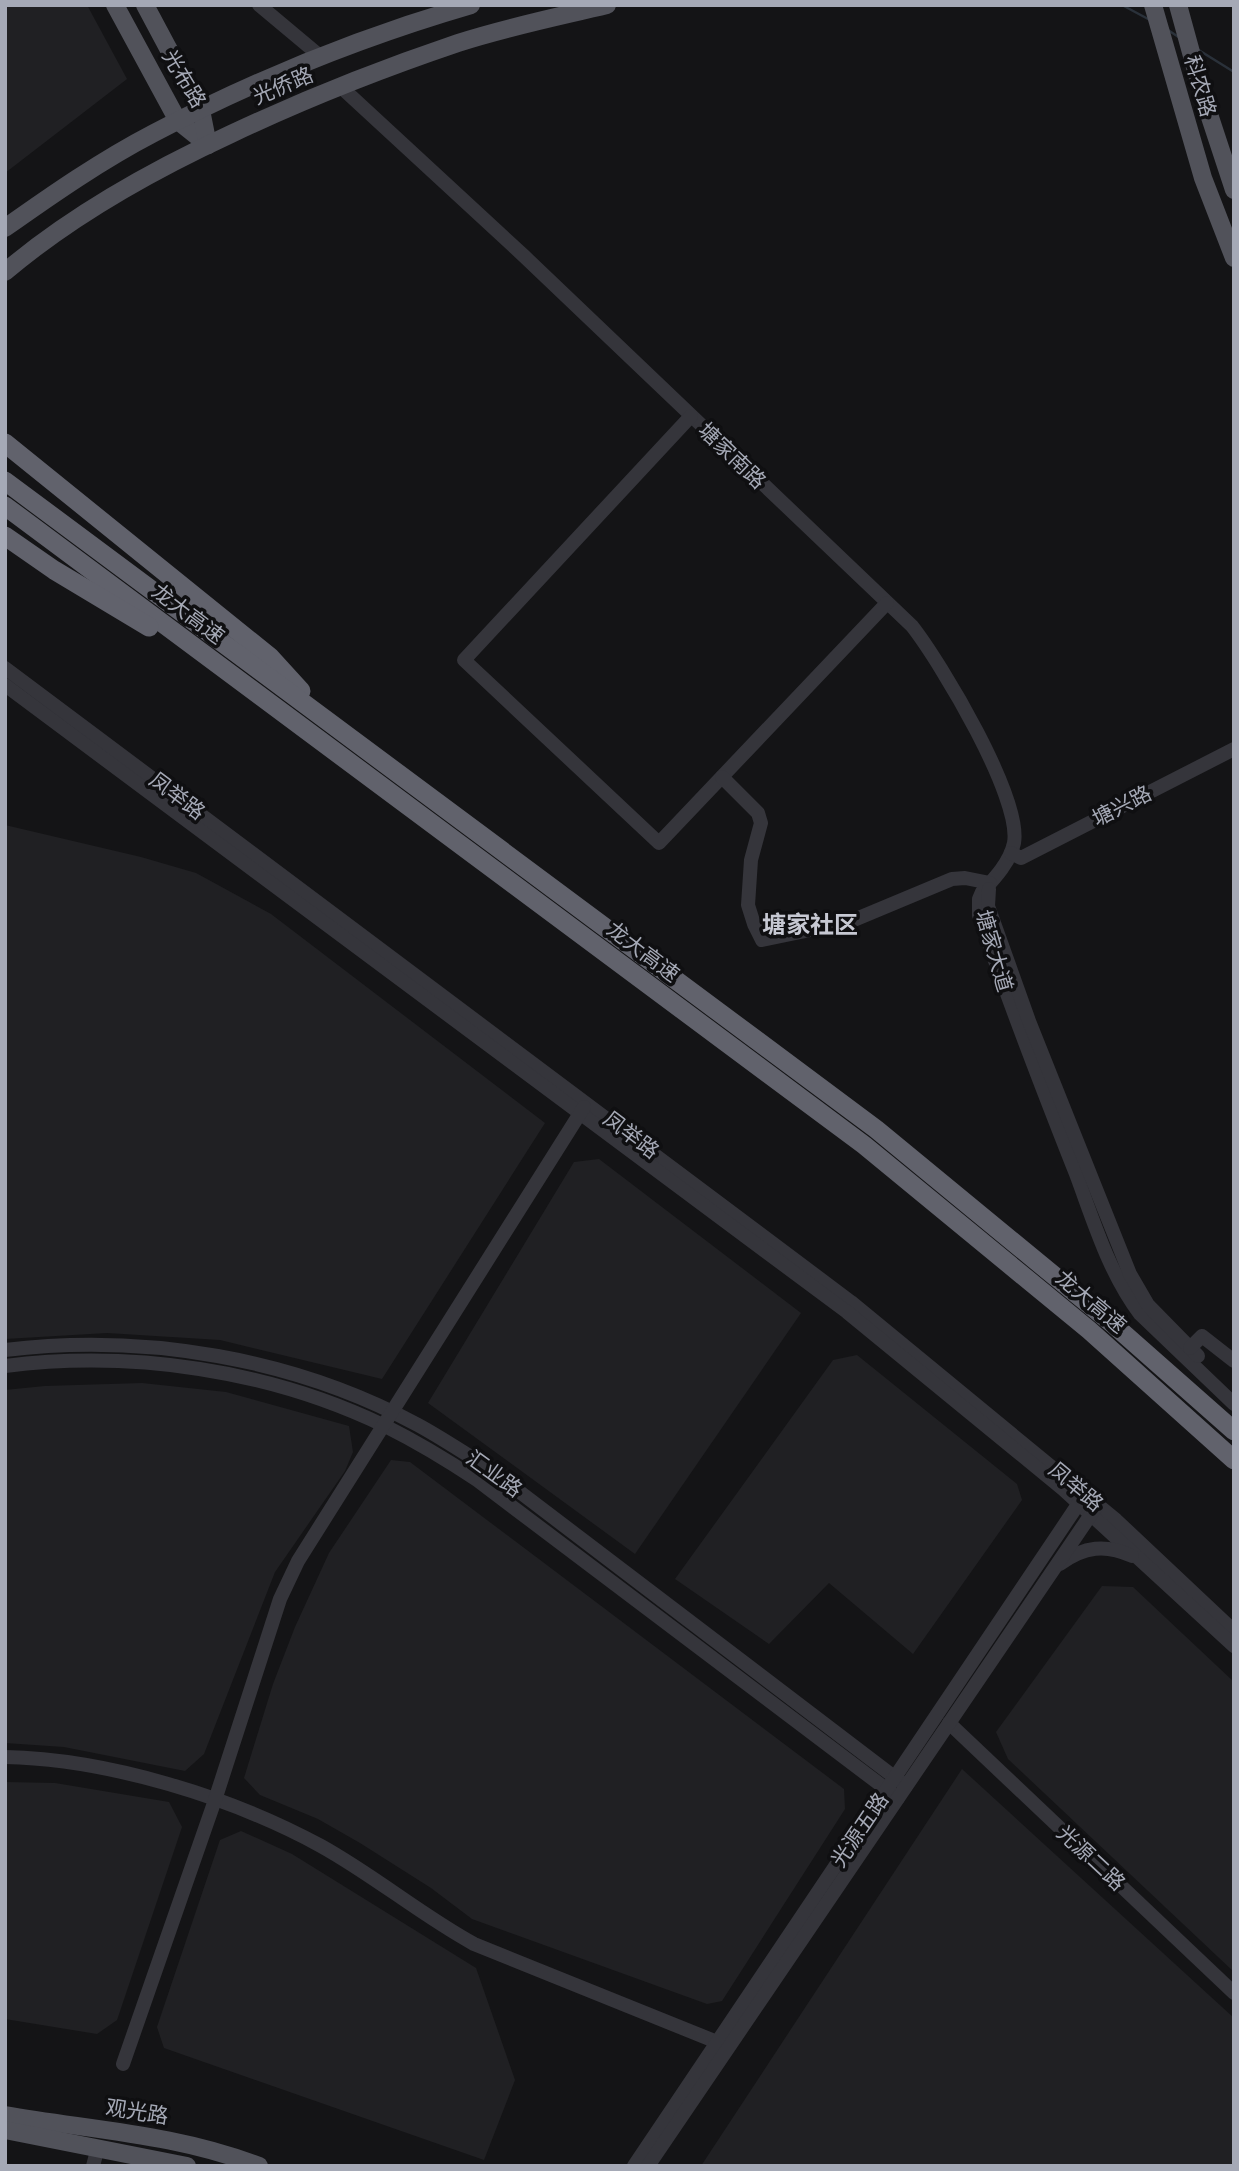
<svg xmlns="http://www.w3.org/2000/svg" width="1239" height="2171" viewBox="0 0 1239 2171" font-family="Signika,'Noto Sans SC',sans-serif">
  <style>
    .built { fill: #202023 }
    .lines { fill: none; stroke-linecap: round; stroke-linejoin: round }
    .stream { stroke: #2a313a; stroke-width: 2.5 }
    .minor { stroke: #35353b; stroke-width: 14 }
    .major { stroke: #51525a; stroke-width: 18 }
    .highway { stroke: #61626c; stroke-width: 19 }
    .labels { text-anchor: middle; dominant-baseline: central; stroke-width: 7; stroke-linejoin: round; paint-order: stroke }
    .street-label { font-size: 21px; fill: #a5a9b6; stroke: #0f0f11 }
    .quarter-label { font-size: 24px; font-weight: bold; fill: #c6c8d2; stroke: #0f0f11 }
  </style>
  <rect width="100%" height="100%" fill="#141416"/>
  <g class="built">
    <polygon points="5,5 87,5 127,79 5,173"/>
    <polygon points="5,825 141,857 196,873 271,914 545,1123 382,1379 220,1340 107,1333 5,1339"/>
    <polygon points="599,1159 801,1313 635,1554 428,1403 574,1162"/>
    <polygon points="857,1355 1017,1484 1022,1500 913,1654 829,1583 769,1644 675,1579 833,1360"/>
    <polygon points="142,1383 226,1392 349,1426 353,1452 345,1471 275,1572 204,1754 185,1771 64,1747 5,1743 5,1390 45,1386"/>
    <polygon points="391,1460 410,1462 844,1789 845,1809 722,2001 707,2004 472,1919 431,1888 360,1843 318,1819 260,1795 244,1778 273,1684 295,1627 329,1553"/>
    <polygon points="1102,1586 1133,1587 1234,1682 1234,1972 1008,1759 996,1732"/>
    <polygon points="962,1769 1234,2018 1234,2166 701,2166"/>
    <polygon points="5,1782 55,1783 169,1802 182,1827 117,2020 97,2034 5,2019"/>
    <polygon points="241,1831 292,1854 476,1968 515,2080 484,2160 164,2048 157,2027 220,1840"/>
  </g>
  <g class="lines">
    <g class="stream">
      <polyline points="1122,5 1150,20"/>
      <polyline points="1168,30 1180,38"/>
      <polyline points="1197,49 1234,72"/>
    </g>
    <g class="minor">
      <polyline points="259,5 320,56"/>
      <path d="M341,87L524,256L912,626C941,663 1022,798 1014,843C1010,862 995,878 982,892L979,899V915C1009,1003 1042,1088 1076,1174C1094,1222 1109,1273 1140,1314L1234,1404"/>
      <polyline points="691,416 464,660 659,843 887,603"/>
      <polyline points="5,668 851,1302 1116,1520 1234,1631"/>
      <polyline points="5,685 847,1312 1063,1489 1234,1646"/>
      <polyline points="722,777 758,813 761,823 751,860 748,905 754,924 762,940 849,922 952,879 965,878 990,883"/>
      <polyline points="1011,853 1021,858 1234,749"/>
      <polyline points="989,889 988,906 1029,1021 1130,1274 1148,1305 1198,1356"/>
      <polyline points="1190,1348 1202,1336 1234,1361"/>
      <path d="M5,1350C145,1333 294,1358 418,1425C442,1438 464,1453 487,1467L906,1786"/>
      <path d="M5,1366C133,1350 269,1370 385,1426C417,1442 447,1460 477,1480L898,1798"/>
      <path d="M1060,1564C1084,1546 1106,1544 1132,1556"/>
      <polyline points="949,1723 1234,1993"/>
      <path d="M5,1757C108,1759 231,1797 321,1846C375,1876 421,1915 474,1944L717,2042"/>
      <polyline points="123,2064 215,1800 280,1599 298,1561 584,1107"/>
      <polyline points="93,2166 98,2147"/>
      <polyline points="634,2166 1079,1503 1085,1500"/>
      <polyline points="648,2166 1096,1507"/>
    </g>
    <g class="major">
      <polyline points="115,5 178,121 208,145"/>
      <polyline points="145,5 201,110 208,145"/>
      <polyline points="1153,5 1203,178 1234,258"/>
      <polyline points="1178,5 1203,96 1234,190"/>
      <path d="M5,228C53,194 102,160 154,133C255,80 361,37 471,5"/>
      <path d="M5,272C72,215 151,171 231,134C305,99 381,69 458,43C507,27 557,17 607,5"/>
      <path d="M5,2115C91,2130 177,2134 259,2166"/>
      <polyline points="5,2130 187,2166"/>
    </g>
    <g class="highway">
      <polyline points="5,443 270,657 301,691"/>
      <polyline points="5,481 876,1129 1114,1325 1234,1431"/>
      <polyline points="5,506 864,1145 1089,1330 1234,1460"/>
      <polyline points="5,536 54,570 149,627"/>
    </g>
  </g>
  <g class="labels">
    <g class="street-label">
      <text transform="translate(184 79) rotate(59)">光布路</text>
      <text transform="translate(283 86) rotate(-23)">光侨路</text>
      <text transform="translate(1200 86) rotate(74)">科农路</text>
      <text transform="translate(732 456) rotate(44)">塘家南路</text>
      <text transform="translate(188 614) rotate(37)">龙大高速</text>
      <text transform="translate(177 796) rotate(37)">凤举路</text>
      <text transform="translate(1122 806) rotate(-27)">塘兴路</text>
      <text transform="translate(994 951) rotate(74)">塘家大道</text>
      <text transform="translate(643 952) rotate(37)">龙大高速</text>
      <text transform="translate(631 1135) rotate(37)">凤举路</text>
      <text transform="translate(1091 1302) rotate(40)">龙大高速</text>
      <text transform="translate(494 1474) rotate(36)">汇业路</text>
      <text transform="translate(1076 1487) rotate(40)">凤举路</text>
      <text transform="translate(860 1830) rotate(-56)">光源五路</text>
      <text transform="translate(1091 1858) rotate(43)">光源二路</text>
      <text transform="translate(137 2112) rotate(9)">观光路</text>
    </g>
    <g class="quarter-label">
      <text x="810" y="925">塘家社区</text>
    </g>
  </g>
  <rect width="1239" height="2171" fill="none" stroke="#a5a9b6" stroke-width="14"/>
</svg>
